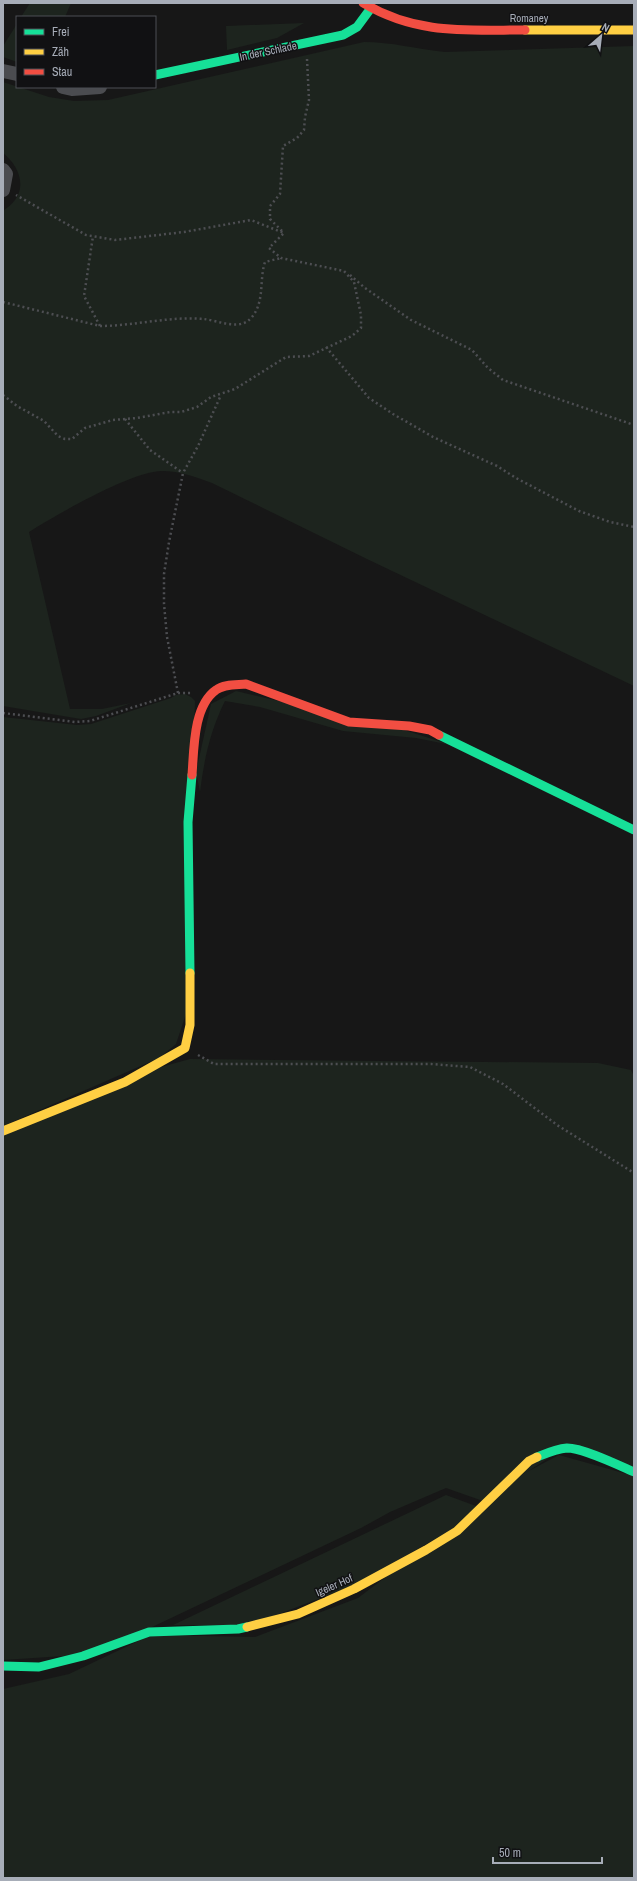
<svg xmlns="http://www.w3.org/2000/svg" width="637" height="1881" viewBox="0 0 637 1881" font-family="'Archivo Narrow',sans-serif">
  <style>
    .green { fill: #1d241e }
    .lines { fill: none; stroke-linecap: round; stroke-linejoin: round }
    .path { stroke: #4d4e52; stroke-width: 2.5; stroke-dasharray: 2 3; stroke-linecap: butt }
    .street { stroke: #4b4c50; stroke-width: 14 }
    .fast { stroke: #16e098; stroke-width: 9 }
    .slow { stroke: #ffcf43; stroke-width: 9 }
    .jam { stroke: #f24e42; stroke-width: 9 }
    .labels { text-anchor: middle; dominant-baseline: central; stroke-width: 3; stroke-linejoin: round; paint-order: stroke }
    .street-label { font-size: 11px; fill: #a7adb8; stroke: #111113 }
  </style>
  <rect width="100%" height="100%" fill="#171717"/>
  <g class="green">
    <polygon points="30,3 71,3 65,17 21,17"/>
    <polygon points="304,23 277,38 227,50 226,26"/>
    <polygon points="17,24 17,62 3,57 3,46"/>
    <path d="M364,42C391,42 417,49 445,52L634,46V686L369,560L212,483C195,477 180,471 162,471C132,471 56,515 29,532L70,709H102L131,703L96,716L81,719L3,706V211C7,208 12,204 15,200C27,184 17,164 3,153V82L49,97L74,101L108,100Z"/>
    <path d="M236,691L404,730L451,745L416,738L343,731L260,707L225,701C210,731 204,760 200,792L196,772L211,704Z"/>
    <polygon points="185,694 191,697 195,701 186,1014 176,1044 159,1058 3,1126 3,717 77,725 91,724 171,698 176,695"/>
    <polygon points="190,1059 598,1063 631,1070 634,1076 634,1469 570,1444 483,1501 446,1488 390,1512 361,1528 150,1628 79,1655 3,1660 3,1132 154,1069"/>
    <polygon points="559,1455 634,1476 634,1878 3,1878 3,1689 69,1674 151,1635 255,1637 358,1598 521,1475"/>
    <polygon points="446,1495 476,1506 460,1525 352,1586 250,1625 173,1625"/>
  </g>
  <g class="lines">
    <g class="path">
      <polyline points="282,231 270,219 270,206 280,194 283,146 297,138 304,130 305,117 309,100 307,59"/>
      <polyline points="350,275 365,288 411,320 472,350 488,368 503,380 634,425"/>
      <polyline points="3,302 100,326 84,296 93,236"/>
      <path d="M100,326C134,326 169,316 203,319C218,320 240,332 252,317C265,301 259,280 265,262L281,258"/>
      <polyline points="326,347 369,398 393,414 433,437 497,466 516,478 579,511 610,522 634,527"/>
      <polyline points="3,395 17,406 44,421 58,436 65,439 72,439 85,428 113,420 137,418 170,412 181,412 197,407 211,397 235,389 286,357 309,356 352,336 361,328 361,315 354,282 344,271 281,258 269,248 284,233 251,220 184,232 115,240 86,235 16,195"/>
      <polyline points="125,419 150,450 183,473"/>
      <polyline points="178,693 167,637 164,604 164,574 169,542 183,473 198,446 221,395"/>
      <polyline points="3,713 75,722 90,721 178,693 191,693"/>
      <polyline points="198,1055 214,1064 431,1064 470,1067 503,1084 557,1125 634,1173"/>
    </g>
    <g class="street">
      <polyline points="3,71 17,74"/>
      <polyline points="63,87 72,89 100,87"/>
      <polyline points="3,170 6,174 3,190"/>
    </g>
    <g class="fast">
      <polyline points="155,75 343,35 357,27 371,8"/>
      <polyline points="439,735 634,830"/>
      <polyline points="190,973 188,822 192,775"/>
      <path d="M537,1457C547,1453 556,1449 567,1448C583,1448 618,1465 634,1472"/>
      <polyline points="3,1666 39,1667 83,1656 149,1632 238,1629 247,1627"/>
    </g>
    <g class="slow">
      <polyline points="525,30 634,30"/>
      <polyline points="3,1131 125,1082 185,1048 190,1025 190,973"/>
      <polyline points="247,1627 298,1614 354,1589 426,1550 457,1531 529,1461 537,1457"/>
    </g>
    <g class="jam">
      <path d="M363,3C417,35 465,30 525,30"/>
      <path d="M192,775C194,750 193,706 216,690C224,684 236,685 246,684L349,722L409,726L430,730L439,735"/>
    </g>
  </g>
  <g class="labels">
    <g class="street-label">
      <text x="529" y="18">Romaney</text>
      <text transform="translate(268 51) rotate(-12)">In der Schlade</text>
      <text transform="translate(334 1585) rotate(-24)">Igeler Hof</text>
    </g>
  </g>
  <rect width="637" height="1881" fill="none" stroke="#a7adb8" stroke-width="8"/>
  <rect x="16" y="16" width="140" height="72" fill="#111113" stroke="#4d4f55"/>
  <rect x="24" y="29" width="20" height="6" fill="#16e098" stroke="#4d4f55"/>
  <text x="52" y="36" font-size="12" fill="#a7adb8">Frei</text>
  <rect x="24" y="49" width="20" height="6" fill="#ffcf43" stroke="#4d4f55"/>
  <text x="52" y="56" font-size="12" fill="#a7adb8">Zäh</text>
  <rect x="24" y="69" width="20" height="6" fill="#f24e42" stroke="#4d4f55"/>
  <text x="52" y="76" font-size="12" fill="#a7adb8">Stau</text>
  <g transform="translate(601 36) rotate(28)" stroke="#111113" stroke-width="3" paint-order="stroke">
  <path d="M0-3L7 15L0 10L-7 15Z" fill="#a7adb8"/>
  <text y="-6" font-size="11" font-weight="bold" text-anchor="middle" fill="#a7adb8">N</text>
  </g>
  <path d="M493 1857v6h109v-6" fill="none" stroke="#a7adb8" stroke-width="2"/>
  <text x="499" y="1857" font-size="12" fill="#a7adb8" stroke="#111113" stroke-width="3" paint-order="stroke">50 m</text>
</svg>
